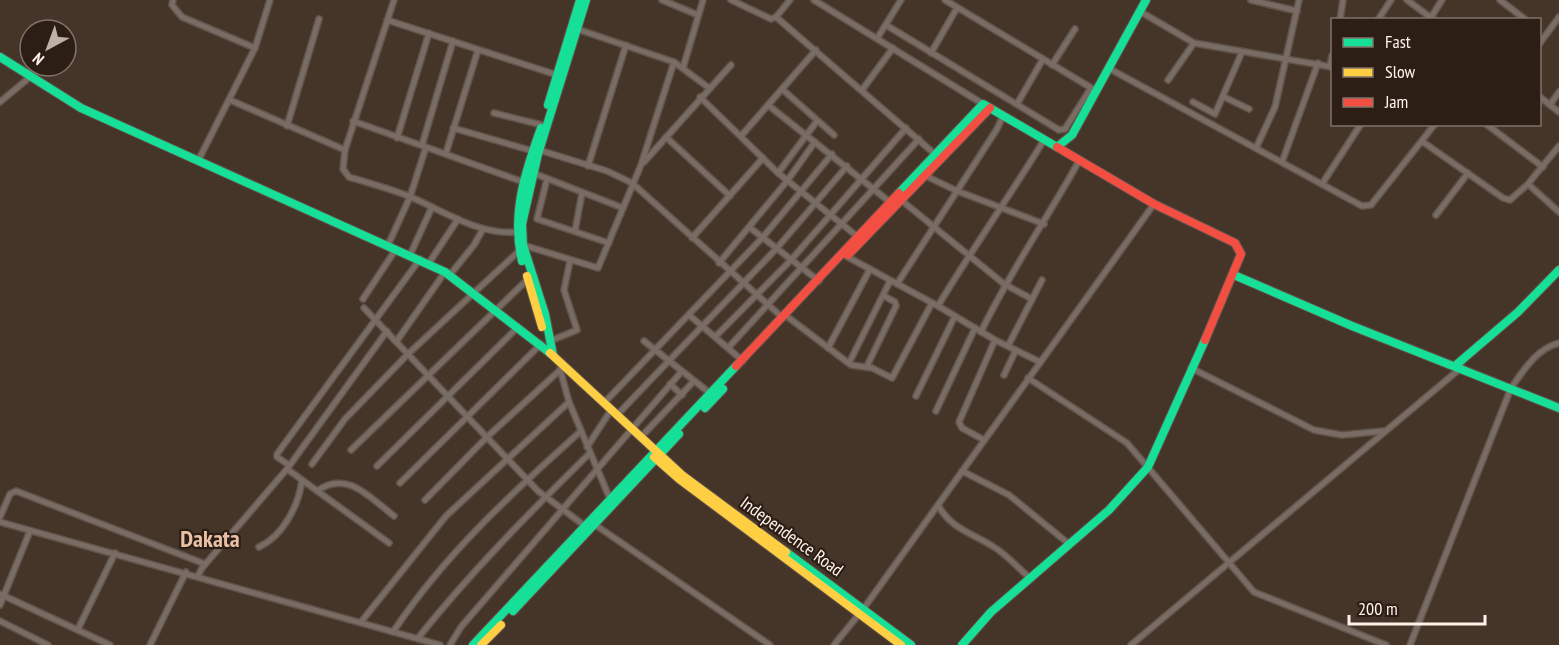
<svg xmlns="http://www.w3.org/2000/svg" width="1559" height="645" viewBox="0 0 1559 645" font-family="'PT Sans Narrow',sans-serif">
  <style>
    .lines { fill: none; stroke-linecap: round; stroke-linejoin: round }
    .street-casing { stroke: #60534a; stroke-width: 8 }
    .fast-casing { stroke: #60534a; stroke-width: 10 }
    .slow-casing { stroke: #60534a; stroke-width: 10 }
    .jam-casing { stroke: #60534a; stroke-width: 10 }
    .street { stroke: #796c64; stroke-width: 5 }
    .fast { stroke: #16e098; stroke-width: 8 }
    .slow { stroke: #ffcf43; stroke-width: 8 }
    .jam { stroke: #f24e42; stroke-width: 8 }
    .labels { text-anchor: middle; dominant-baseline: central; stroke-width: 4.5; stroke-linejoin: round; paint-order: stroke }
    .street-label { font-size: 18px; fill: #fff2ea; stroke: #2c1e14 }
    .district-label { font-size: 24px; font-weight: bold; fill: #e9c1a7; stroke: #2c1e14 }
  </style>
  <rect width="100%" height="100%" fill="#453428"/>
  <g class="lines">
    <g class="street-casing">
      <g id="street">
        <polyline points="173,0 172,5 182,17 255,48 199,159"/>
        <polyline points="662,0 698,15"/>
        <polyline points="731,0 771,19 776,17 790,0"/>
        <polyline points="814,0 983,104"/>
        <polyline points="945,0 1093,89"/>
        <polyline points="1251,0 1297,11"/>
        <polyline points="1407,0 1434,20"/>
        <polyline points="1500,0 1526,20"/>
        <polyline points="1141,12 1194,43 1332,67"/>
        <polyline points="776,17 936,155"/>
        <polyline points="1430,19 1442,0"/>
        <polyline points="387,20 557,75"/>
        <polyline points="1340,20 1343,0"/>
        <polyline points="1378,20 1391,0"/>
        <polyline points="886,25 1059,130 1065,129 1091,88"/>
        <polyline points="577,29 674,62 709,88"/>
        <polyline points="878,37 901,0"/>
        <polyline points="1540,43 1559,17"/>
        <polyline points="255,48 270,0"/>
        <polyline points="931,53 957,8"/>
        <polyline points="1052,65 1075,29"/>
        <polyline points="1330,67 1332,56"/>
        <polyline points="683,68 703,0"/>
        <polyline points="1110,69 1362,206 1371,205 1435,124"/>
        <polyline points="1168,80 1194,43"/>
        <polyline points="782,89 834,135"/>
        <polyline points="862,90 893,48"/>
        <polyline points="700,97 778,173 858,237"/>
        <polyline points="1224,97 1249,109"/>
        <polyline points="1540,97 1559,112"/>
        <polyline points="230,100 345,150 394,0"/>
        <polyline points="0,102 30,77"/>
        <polyline points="1193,102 1215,114 1242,52"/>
        <polyline points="1017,104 1043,59"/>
        <polyline points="768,105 891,203"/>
        <polyline points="1550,105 1559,92"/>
        <polyline points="494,113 542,125"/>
        <polyline points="353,121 526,183"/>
        <polyline points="1486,124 1543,167"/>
        <polyline points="287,126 319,19"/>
        <polyline points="453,128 533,151"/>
        <polyline points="741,136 816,50"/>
        <polyline points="666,137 730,196"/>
        <polyline points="397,138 429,33"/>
        <polyline points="1423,142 1503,198 1510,200 1528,184 1559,146"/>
        <polyline points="422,145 453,41"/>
        <polyline points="1256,148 1275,107 1299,0"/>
        <path d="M345,150L343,169L349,177C369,183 391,189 411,197C445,212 479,235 516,232"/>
        <polyline points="539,150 607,171 632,183 783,318"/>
        <polyline points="446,153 478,50"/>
        <polyline points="644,162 731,65"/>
        <polyline points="1282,162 1318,63"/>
        <polyline points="588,166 626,45"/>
        <polyline points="533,173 623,208"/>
        <polyline points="778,173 817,121"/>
        <polyline points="926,176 957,191 1044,224"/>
        <polyline points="547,179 537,219 609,243"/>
        <polyline points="1322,184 1361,124"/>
        <polyline points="1528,184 1559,212"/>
        <polyline points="901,200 1004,284 1032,299"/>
        <polyline points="1436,215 1468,173"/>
        <polyline points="749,227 819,281"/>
        <polyline points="575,231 582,193"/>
        <polyline points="692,238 763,158"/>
        <polyline points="388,245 410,197 426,147"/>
        <polyline points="523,245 598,268 641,165 674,62"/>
        <polyline points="410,255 432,207"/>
        <polyline points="844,255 938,306 995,340 1040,362"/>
        <polyline points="429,263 458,219"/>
        <polyline points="719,263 787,181 815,142"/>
        <polyline points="449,276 474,245 483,229"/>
        <polyline points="897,284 997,129 1003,116"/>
        <polyline points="363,299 396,249"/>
        <path d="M938,306C972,249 1010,196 1044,140"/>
        <polyline points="364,308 538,491 585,526"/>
        <polyline points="689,315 743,361"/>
        <polyline points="789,318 851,365 872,368 892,378 932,303"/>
        <path d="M981,332C1009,273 1047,219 1079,161"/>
        <polyline points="715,337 791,260 906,128"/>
        <polyline points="550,341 577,330 564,290 570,261"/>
        <polyline points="644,341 711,394"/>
        <polyline points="396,342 445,272"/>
        <polyline points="1008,346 1042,280"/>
        <polyline points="728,348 919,139"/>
        <polyline points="828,348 870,269"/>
        <polyline points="849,363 890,281"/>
        <polyline points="867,366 896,306 895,302 884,296"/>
        <polyline points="1191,368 1314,430 1342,435 1384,431"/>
        <polyline points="560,369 569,402 610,499"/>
        <polyline points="1004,375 1016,350"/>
        <polyline points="1028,378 1127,443 1254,592 1386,645"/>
        <polyline points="670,384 682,395"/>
        <polyline points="916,396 955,316"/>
        <polyline points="604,403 763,237 832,154"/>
        <polyline points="936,411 975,328"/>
        <polyline points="617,415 777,248 847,166"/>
        <polyline points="641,437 694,381"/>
        <polyline points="984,440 962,428 959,422 995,340"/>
        <polyline points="587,447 611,410"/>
        <polyline points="351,450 528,279"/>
        <polyline points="312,464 345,419 408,354 519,251"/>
        <polyline points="289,465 277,457 277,454 420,259"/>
        <polyline points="377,466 518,327"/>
        <polyline points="287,469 389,543"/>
        <polyline points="962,471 1009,495 1069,544"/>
        <polyline points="400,483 541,344"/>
        <path d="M317,491C347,469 370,498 394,516"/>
        <polyline points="425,500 487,437 559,371"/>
        <path d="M938,505C951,529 972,533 994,547C1007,555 1018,568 1030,578"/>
        <polyline points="0,517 10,494 16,491 205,564"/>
        <polyline points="0,522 440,645"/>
        <polyline points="594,524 770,645"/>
        <path d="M259,547C283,536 299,505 302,480"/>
        <polyline points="198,576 202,568 287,469 387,331"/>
        <polyline points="0,594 110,645"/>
        <polyline points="0,605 30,531"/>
        <polyline points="0,621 48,645"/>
        <polyline points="361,622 446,516 569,402"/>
        <polyline points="78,629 115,553"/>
        <path d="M393,632C444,555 513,492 581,431"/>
        <path d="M418,638C470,573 530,512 590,453"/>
        <polyline points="150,645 186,572"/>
        <polyline points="450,645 461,627 682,371"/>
        <polyline points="834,645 864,608 1154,204"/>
        <polyline points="1131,645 1462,367"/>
        <path d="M1410,645L1511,388C1524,370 1536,349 1559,343"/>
      </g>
    </g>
    <g class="fast-casing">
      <g id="fast">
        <polyline points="0,57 81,108 445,272 550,353"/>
        <polyline points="548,105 580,0"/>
        <polyline points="899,193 983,104 1057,147 1072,135 1146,0"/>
        <path d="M522,261C511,214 525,172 541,128"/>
        <polyline points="1234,275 1352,326 1559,408"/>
        <polyline points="553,355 545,314 523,245 522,224 538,154 586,0"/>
        <polyline points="1456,365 1518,312 1559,270"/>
        <polyline points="705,408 723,389"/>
        <polyline points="786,552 911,645"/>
        <polyline points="513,611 679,434"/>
        <polyline points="473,645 736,366"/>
        <polyline points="962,645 991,612 1109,510 1148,467 1205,340"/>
      </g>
    </g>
    <g class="slow-casing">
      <g id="slow">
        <polyline points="527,276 542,327"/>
        <polyline points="550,353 682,475 786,552"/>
        <polyline points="654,457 679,479 901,645"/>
        <polyline points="481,645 501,625"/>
      </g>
    </g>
    <g class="jam-casing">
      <g id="jam">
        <polyline points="1057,147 1154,204 1235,243 1241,254 1205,340"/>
        <polyline points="848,255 990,108"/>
        <polyline points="736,366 899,193"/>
      </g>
    </g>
    <use href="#street" class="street"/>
    <use href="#fast" class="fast"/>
    <use href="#slow" class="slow"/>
    <use href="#jam" class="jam"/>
  </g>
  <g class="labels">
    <g class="street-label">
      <text transform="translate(792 536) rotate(36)">Independence Road</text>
    </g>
    <g class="district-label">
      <text x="210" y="538">Dakata</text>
    </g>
  </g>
  <rect x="1331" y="18" width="210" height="108" fill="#2c1e14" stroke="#80736a" stroke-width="1.5"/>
  <rect x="1343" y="38" width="30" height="9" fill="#16e098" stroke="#80736a" stroke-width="1.5"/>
  <text x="1385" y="48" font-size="18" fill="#fff2ea">Fast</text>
  <rect x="1343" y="68" width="30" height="9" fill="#ffcf43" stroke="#80736a" stroke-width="1.5"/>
  <text x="1385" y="78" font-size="18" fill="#fff2ea">Slow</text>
  <rect x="1343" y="98" width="30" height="9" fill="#f24e42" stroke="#80736a" stroke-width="1.5"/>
  <text x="1385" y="108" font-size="18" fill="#fff2ea">Jam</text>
  <g transform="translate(48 48) rotate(221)"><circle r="28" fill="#2c1e14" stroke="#80736a" stroke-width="1.5"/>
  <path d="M0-4.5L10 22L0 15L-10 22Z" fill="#beb0a6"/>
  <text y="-9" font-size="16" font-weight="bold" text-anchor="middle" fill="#fff2ea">N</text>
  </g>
  <path d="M1349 615v9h136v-9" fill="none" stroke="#fff2ea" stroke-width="3"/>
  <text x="1358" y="615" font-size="18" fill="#fff2ea" stroke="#2c1e14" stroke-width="4.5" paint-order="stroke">200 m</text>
</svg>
